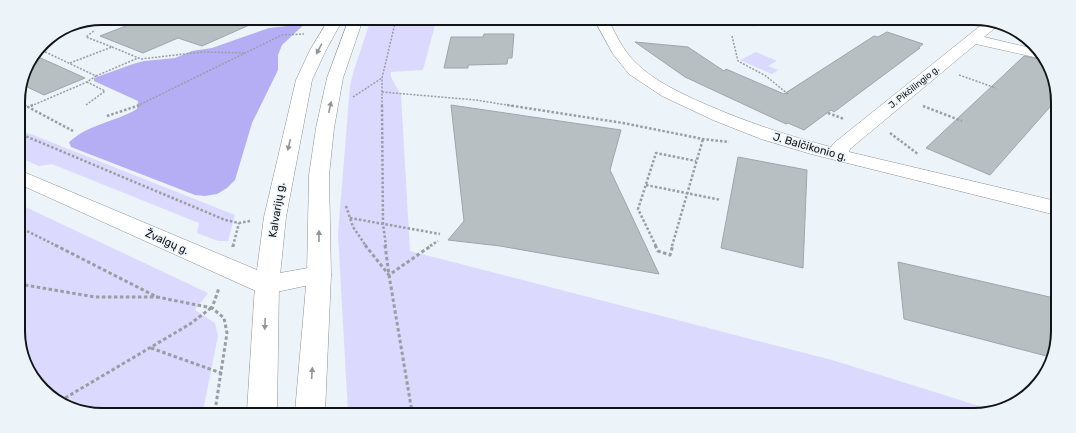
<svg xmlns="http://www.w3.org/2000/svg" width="1076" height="433" viewBox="0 0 1076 433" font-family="Rubik,sans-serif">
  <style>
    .green { fill: #dbd9fe }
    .forest { fill: #b5aef5 }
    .building { fill: #b7bfc3; stroke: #9ea6aa }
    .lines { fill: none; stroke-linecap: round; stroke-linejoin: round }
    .street-casing { stroke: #8d9298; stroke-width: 1 }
    .secondary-casing { stroke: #8d9298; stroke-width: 1 }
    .primary-casing { stroke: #8d9298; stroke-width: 1 }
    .path-far2 { stroke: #999ea3; stroke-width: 1.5; stroke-dasharray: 2 1.5; stroke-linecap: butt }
    .path-far1 { stroke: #999ea3; stroke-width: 2.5; stroke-dasharray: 2.5 2; stroke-linecap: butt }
    .path { stroke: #999ea3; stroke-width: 3; stroke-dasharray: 3.5 2.5; stroke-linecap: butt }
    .street { fill: #fff; fill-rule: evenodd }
    .secondary { fill: #fff; fill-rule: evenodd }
    .primary { fill: #fff; fill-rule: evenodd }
    .oneway { fill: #949596 }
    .labels { text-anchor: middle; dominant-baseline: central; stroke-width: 3; stroke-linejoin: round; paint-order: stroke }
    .far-street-label { font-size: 9px; fill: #121416; stroke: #ecf3f9 }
    .street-label { font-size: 11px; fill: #121416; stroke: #ecf3f9 }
    .rim { fill: none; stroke: #121416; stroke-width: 2 }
  </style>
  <rect width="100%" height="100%" fill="#ecf3f9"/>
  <g class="green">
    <polygon points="371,19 448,20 436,21 423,70 391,72 391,77 401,95 410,251 832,360 992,410 980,415 348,412 338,234 350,86 354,70"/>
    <polygon points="756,52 777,61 768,66 778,70 772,74 740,60"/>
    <polygon points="18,129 235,215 228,241 218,241 197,233 199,223 52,164 39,166 19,157"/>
    <polygon points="19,204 208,293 195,310 215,323 218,336 203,411 75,410 39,386 20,347"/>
  </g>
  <path class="forest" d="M295,19H310L282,45L278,55V70L252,123L235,180L227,188L217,194L205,196L195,195L71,147L69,142C91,123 113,123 137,109L138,101L94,81V78L133,64L144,61L175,58L192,51L212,48L269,28L287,26L297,22Z"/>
  <g class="building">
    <polygon points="133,18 263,19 202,46 178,38 143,53 100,36 136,22 132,21"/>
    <polygon points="887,32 923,44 918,48 920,48 834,112 831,110 804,130 788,123 786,124 685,77 635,42 688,47 724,71 726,69 784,94 874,36 878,37"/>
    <polygon points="484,34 514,34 512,58 508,58 507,64 468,65 468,68 444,68 451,37 483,37"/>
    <polygon points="34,55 85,78 44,95 21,84 27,64"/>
    <polygon points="1024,56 1044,60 1057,90 1057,99 990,175 926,148"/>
    <polygon points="451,105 621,130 610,170 659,274 500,246 448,240 464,221"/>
    <polygon points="738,157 807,170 803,268 721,248"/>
    <polygon points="898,262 1054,298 1054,358 904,319"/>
  </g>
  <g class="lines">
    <g class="street-casing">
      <path id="street" d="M595,21H609C616,35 623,50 635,62C654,81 680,93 705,104C746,122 788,136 831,147L834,143L985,22L1001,23L984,37L1039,50L1043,59L976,44L850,149L849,152L1056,201V215L811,154L761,139L713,120L662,96L629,74L613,54Z"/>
    </g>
    <g class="secondary-casing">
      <polygon id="secondary" points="19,170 269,275 319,266 328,269 331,275 328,281 267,294 258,292 19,184"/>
    </g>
    <g class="primary-casing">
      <g id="primary">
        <polygon points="329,19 343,19 326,50 312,80 286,217 279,285 277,411 247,411 255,285 264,217 296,80 310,50"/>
        <polygon points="349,19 363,19 343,78 334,128 329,175 331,275 325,412 295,412 307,275 309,175 316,128 327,78"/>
      </g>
    </g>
    <g class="path-far2">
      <polyline points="747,21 747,23"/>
      <polyline points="558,24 583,24"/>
      <polyline points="753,26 758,21"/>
      <polyline points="732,36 738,61 766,76 789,95"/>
      <polyline points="112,47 141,59 202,52 244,53"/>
      <polyline points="70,63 112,47 86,37 95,30"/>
      <polyline points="959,75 996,88"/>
      <polyline points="96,76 138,58"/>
      <polyline points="382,92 476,100 513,106"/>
      <polyline points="353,97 382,78"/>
      <polyline points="18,102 26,106"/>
      <polyline points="86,105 105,91 87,82"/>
      <polyline points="31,106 87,82 96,76 39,49"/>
      <polyline points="137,106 282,35 304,34"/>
      <polyline points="382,106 382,78 396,19"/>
    </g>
    <g class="path-far1">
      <polyline points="24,105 28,107"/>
      <polyline points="33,105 28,107 73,131"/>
      <polyline points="382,105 383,224 386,246"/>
      <polyline points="507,105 623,123 703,139 729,142"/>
      <polyline points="923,106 962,121"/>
      <polyline points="828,113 844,119"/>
      <polyline points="107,116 140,105"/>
      <polyline points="18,133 225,220 239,223 250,221"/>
      <polyline points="890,133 918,154"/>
      <polyline points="646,185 721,200"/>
      <polyline points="346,206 353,227 366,246"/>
      <polyline points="350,218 440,234"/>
      <polyline points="19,227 57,246"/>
      <polyline points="233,246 239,223"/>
      <polyline points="430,246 438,241"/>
      <polyline points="656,246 638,209 656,153 696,161"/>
      <polyline points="672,246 703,139"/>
    </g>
    <g class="path">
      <polyline points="55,245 157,297 212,308"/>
      <polyline points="365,245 389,275 432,245"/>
      <polyline points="385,245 389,275 412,412"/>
      <polyline points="655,245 658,251 670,255 673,245"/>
      <polyline points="233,247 233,245"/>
      <polyline points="19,284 95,297 157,297"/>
      <polyline points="151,348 221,373"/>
      <polyline points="60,401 190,324 211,308"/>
      <polyline points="215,411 227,333 224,318 212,308 219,288"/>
    </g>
    <use href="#street" class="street"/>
    <use href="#secondary" class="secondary"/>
    <use href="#primary" class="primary"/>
  </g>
  <defs><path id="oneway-solid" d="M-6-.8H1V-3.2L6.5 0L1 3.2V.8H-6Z"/></defs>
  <g class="oneway">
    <use href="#oneway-solid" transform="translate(319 49) rotate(118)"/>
    <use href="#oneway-solid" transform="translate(330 107) rotate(-78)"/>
    <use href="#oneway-solid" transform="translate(289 145) rotate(103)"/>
    <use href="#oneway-solid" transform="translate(319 236) rotate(-90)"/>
    <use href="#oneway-solid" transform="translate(265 324) rotate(92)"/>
    <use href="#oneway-solid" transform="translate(312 373) rotate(-86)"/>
  </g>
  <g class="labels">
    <g class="far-street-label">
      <text transform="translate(914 87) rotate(-39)">J. Pikčilingio g.</text>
    </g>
    <g class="street-label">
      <text transform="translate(810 147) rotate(16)">J. Balčikonio g.</text>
      <text transform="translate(277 210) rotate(-81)">Kalvarijų g.</text>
      <text transform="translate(167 242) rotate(24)">Žvalgų g.</text>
    </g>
  </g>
  <path d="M0 0H1076V433H0ZM102 25H974A77 77 0 0 1 1051 102V331A77 77 0 0 1 974 408H102A77 77 0 0 1 25 331V102A77 77 0 0 1 102 25Z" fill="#ecf3f9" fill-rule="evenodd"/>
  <path class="rim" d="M102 25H974A77 77 0 0 1 1051 102V331A77 77 0 0 1 974 408H102A77 77 0 0 1 25 331V102A77 77 0 0 1 102 25Z"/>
</svg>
